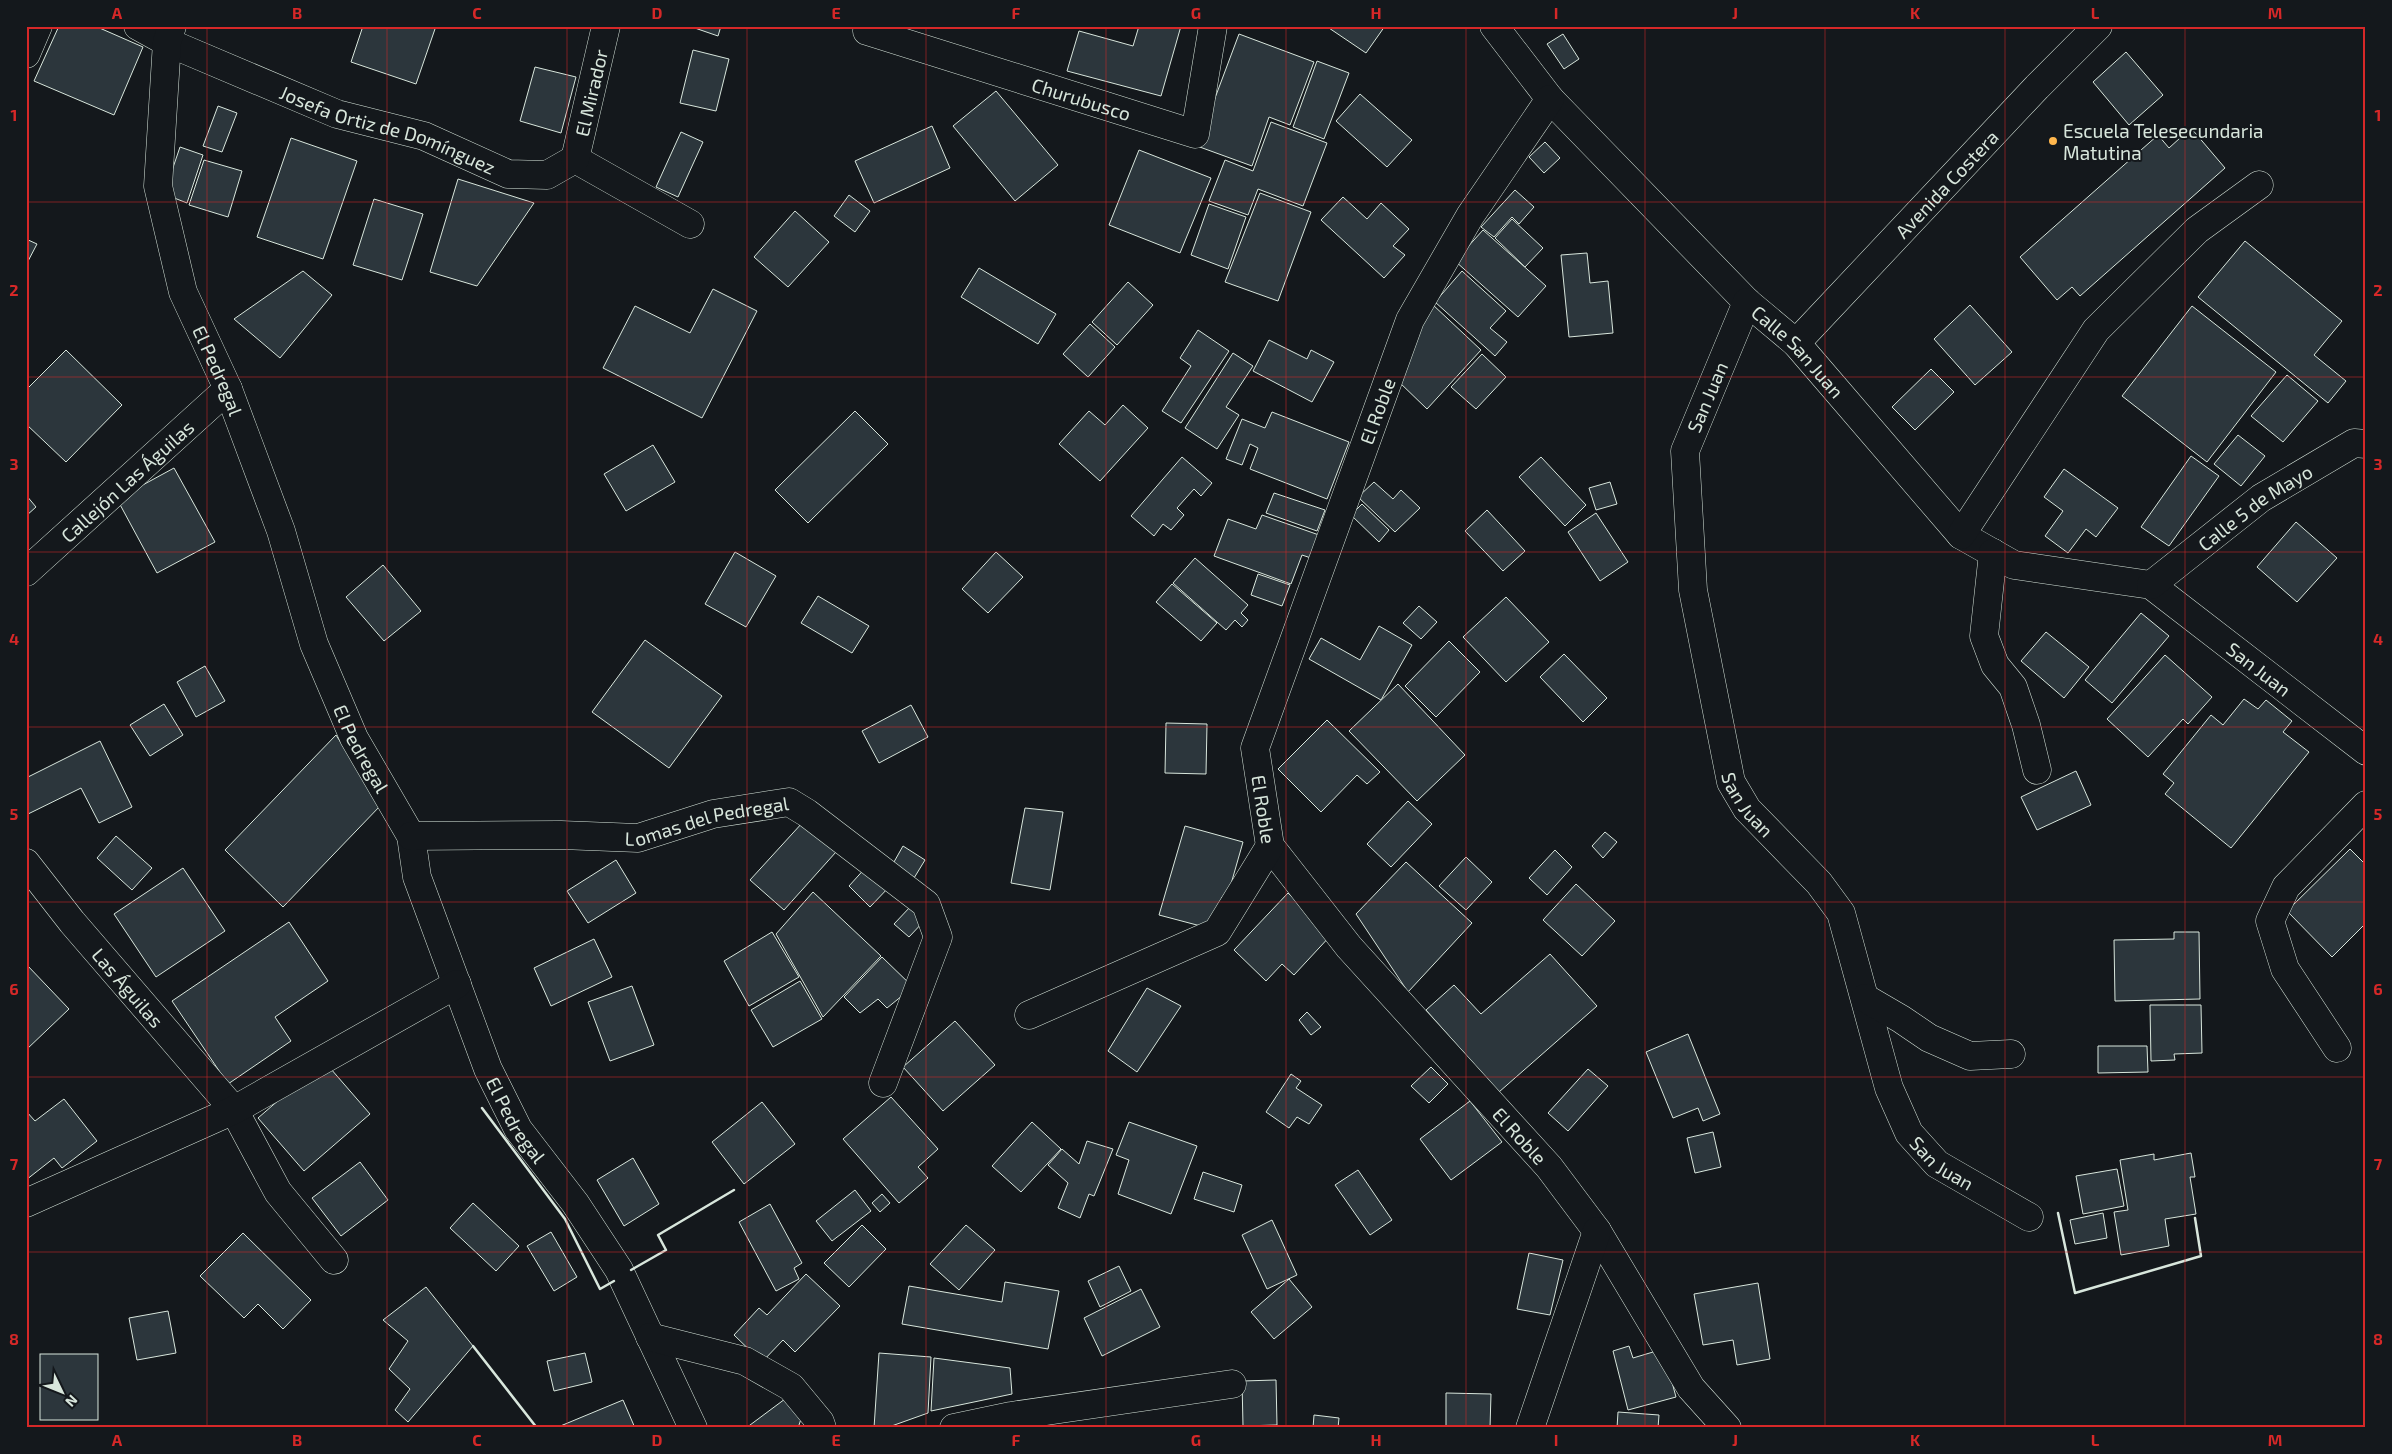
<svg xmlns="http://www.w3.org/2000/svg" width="2392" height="1454" font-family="'Exo 2',sans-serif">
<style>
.building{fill:#2c363c;stroke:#d8e6dc}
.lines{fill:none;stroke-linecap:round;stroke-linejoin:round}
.minor-casing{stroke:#d8e6dc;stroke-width:29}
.minor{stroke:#14181c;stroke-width:28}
.wall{stroke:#d8e6dc;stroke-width:2.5}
.grid{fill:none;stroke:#d62828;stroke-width:1;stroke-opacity:0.55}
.poi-dot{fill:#ffb74d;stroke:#14181c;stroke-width:2}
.labels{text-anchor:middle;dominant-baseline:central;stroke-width:4;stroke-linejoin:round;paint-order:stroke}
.street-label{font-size:19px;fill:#d8e6dc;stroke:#14181c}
.poi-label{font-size:19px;fill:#d8e6dc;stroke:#14181c;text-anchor:start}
.neatline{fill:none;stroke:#d62828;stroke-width:2}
.grid-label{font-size:16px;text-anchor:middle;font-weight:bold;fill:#d62828}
</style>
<rect width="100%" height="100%" fill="#14181c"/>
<g class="building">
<path d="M59,26H95L143,47L114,115L34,81Z"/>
<path d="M363,26H436L416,84L351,62Z"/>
<path d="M689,26H721L718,36Z"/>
<path d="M1139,26H1181L1161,96L1067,71L1079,31L1133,46Z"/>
<path d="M1326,26H1385L1366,53Z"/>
<path d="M1239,34L1314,62L1290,125L1269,117L1252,166L1197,146Z"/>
<path d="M1563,34L1579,59L1564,69L1547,44Z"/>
<path d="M693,50L729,59L716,111L680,103Z"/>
<path d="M2126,52L2163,95L2129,125L2093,82Z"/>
<path d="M1317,61L1349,73L1324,139L1293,127Z"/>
<path d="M535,67L576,77L561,133L520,121Z"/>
<path d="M996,91L1058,165L1015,201L953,126Z"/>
<path d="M1360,94L1412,140L1387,167L1336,121Z"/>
<path d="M218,106L237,113L222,152L203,146Z"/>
<path d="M1271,122L1327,143L1303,206L1258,189L1248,215L1209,201L1225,160L1253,171Z"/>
<path d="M932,126L950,168L874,203L855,161Z"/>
<path d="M2191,128L2225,168L2080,296L2072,287L2057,300L2020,257L2158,135L2169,148Z"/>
<path d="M681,132L703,142L678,197L656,187Z"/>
<path d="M291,138L357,161L323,259L257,237Z"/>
<path d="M1545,142L1560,158L1544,173L1529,157Z"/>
<path d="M180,147L203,155L187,203L164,194Z"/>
<path d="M1139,150L1211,178L1180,253L1109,225Z"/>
<path d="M204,160L242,171L228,217L189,205Z"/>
<path d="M458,179L534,203L477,286L430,272Z"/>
<path d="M1515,190L1534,207L1519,224L1512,217L1494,237L1481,227Z"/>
<path d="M1260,193L1311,212L1278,301L1225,282Z"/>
<path d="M849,195L870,211L855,232L834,216Z"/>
<path d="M1343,197L1367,219L1381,203L1409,229L1393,246L1405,255L1384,278L1321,220Z"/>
<path d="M374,199L423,214L402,280L353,265Z"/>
<path d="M1209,204L1246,217L1228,269L1191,255Z"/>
<path d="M795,211L829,242L788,287L754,257Z"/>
<path d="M1512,219L1543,248L1525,267L1495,238Z"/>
<path d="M1483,230L1546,286L1518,317L1455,261Z"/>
<path d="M26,239L37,244L26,265Z"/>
<path d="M2245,241L2342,321L2314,355L2346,381L2328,403L2198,297Z"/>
<path d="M1587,253L1590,283L1608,281L1613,333L1569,337L1561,255Z"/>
<path d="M979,268L1056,314L1038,344L961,297Z"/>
<path d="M303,271L332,295L280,358L234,319Z"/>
<path d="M1462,271L1506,311L1490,328L1507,342L1495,356L1435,302Z"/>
<path d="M1128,282L1153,305L1117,345L1092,322Z"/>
<path d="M713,289L757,311L702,418L603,368L635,306L690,333Z"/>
<path d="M1432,304L1481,350L1427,409L1398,381Z"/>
<path d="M1970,305L2012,352L1975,385L1934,339Z"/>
<path d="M2192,306L2276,372L2207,462L2122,396Z"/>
<path d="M1090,324L1115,347L1088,377L1063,354Z"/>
<path d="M1198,330L1229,351L1181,423L1162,411L1191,366L1180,358Z"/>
<path d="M1269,340L1307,359L1311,350L1334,362L1312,402L1253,371Z"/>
<path d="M66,350L122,405L66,462L26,424V390Z"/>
<path d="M1233,353L1253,366L1226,407L1239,415L1217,449L1185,428Z"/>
<path d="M1482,354L1506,377L1476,409L1451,387Z"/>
<path d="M1931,369L1954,392L1915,430L1892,407Z"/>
<path d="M2287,375L2318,401L2283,442L2251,416Z"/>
<path d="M1123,405L1148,428L1100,481L1059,444L1089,411L1105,425Z"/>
<path d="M855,411L888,444L808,523L775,490Z"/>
<path d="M1272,412L1349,442L1327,499L1250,469L1258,448L1250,444L1242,465L1226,459L1242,419L1265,428Z"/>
<path d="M2238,435L2265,456L2241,486L2214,464Z"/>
<path d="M653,445L675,482L626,511L604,474Z"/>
<path d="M2191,456L2219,476L2169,546L2141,527Z"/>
<path d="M1182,457L1212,483L1201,496L1194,489L1177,508L1184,515L1171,530L1163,524L1154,536L1131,516Z"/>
<path d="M1541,457L1586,505L1565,526L1519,477Z"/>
<path d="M174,468L215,542L157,573L117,499Z"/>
<path d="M2064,469L2118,508L2096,537L2086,529L2068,553L2045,536L2063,511L2044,497Z"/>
<path d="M1374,482L1393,499L1401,490L1420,508L1395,532L1358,497Z"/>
<path d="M1610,482L1617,504L1596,510L1589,488Z"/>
<path d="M1274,493L1325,510L1317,531L1266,513Z"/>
<path d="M26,495L36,507L26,516Z"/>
<path d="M1362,504L1389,530L1379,542L1351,515Z"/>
<path d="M1487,510L1525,551L1503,571L1465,531Z"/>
<path d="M1596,513L1628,562L1600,581L1568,532Z"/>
<path d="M1262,515L1319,535L1311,558L1302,555L1291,584L1214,556L1228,519L1256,529Z"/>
<path d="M2296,522L2337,558L2297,602L2257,567Z"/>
<path d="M735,552L776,576L746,627L705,604Z"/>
<path d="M996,552L1023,577L988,613L962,589Z"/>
<path d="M1195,558L1248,605L1241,613L1248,620L1242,627L1235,620L1226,630L1173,583Z"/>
<path d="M383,565L421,611L384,641L346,597Z"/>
<path d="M1258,574L1290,585L1282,606L1251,595Z"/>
<path d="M1172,584L1217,623L1201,641L1156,602Z"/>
<path d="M818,596L869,626L852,653L801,623Z"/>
<path d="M1506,597L1549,642L1506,682L1463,637Z"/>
<path d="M1419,606L1437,622L1421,639L1403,623Z"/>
<path d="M2141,613L2169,636L2112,703L2085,680Z"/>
<path d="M1379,626L1412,645L1381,700L1309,659L1321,638L1360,660Z"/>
<path d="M2046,632L2089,667L2064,698L2021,661Z"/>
<path d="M645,640L722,696L669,768L592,712Z"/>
<path d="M1449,641L1480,672L1436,717L1405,686Z"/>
<path d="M1564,654L1607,698L1583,722L1540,677Z"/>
<path d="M2165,655L2212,697L2188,724L2183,719L2148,757L2107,719Z"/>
<path d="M205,666L225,701L196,717L177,682Z"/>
<path d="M1398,684L1465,755L1417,801L1349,731Z"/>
<path d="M2244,699L2258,709L2266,700L2292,721L2283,732L2309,752L2231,848L2165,794L2174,783L2163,774L2211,715L2223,725Z"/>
<path d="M164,704L183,735L150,756L130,725Z"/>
<path d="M911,705L928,737L879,763L862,731Z"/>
<path d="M1327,720L1380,772L1367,784L1357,775L1321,812L1278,769Z"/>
<path d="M1166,723L1207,724L1206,774L1165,773Z"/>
<path d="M336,735L381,805L283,907L225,850Z"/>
<path d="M100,741L132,807L99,823L81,788L26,815V778Z"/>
<path d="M2076,771L2091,805L2037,830L2021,797Z"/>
<path d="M1408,801L1432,824L1391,867L1367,844Z"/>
<path d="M1025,808L1063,812L1050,890L1011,883Z"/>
<path d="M803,822L836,852L784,910L750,880Z"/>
<path d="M1185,826L1243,842L1227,898L1222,897L1212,929L1159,915Z"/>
<path d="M1605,832L1617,842L1603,858L1592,846Z"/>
<path d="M116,836L152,868L132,890L97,858Z"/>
<path d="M903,846L925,860L911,883L890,869Z"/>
<path d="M2350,849L2366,865V923L2332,957L2287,911Z"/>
<path d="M1555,850L1572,867L1547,895L1529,878Z"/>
<path d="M1466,857L1492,882L1466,910L1439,886Z"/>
<path d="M616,860L636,893L588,923L567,891Z"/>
<path d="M1406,862L1472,923L1408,992L1356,914Z"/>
<path d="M868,865L890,886L870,907L849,886Z"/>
<path d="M183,868L225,931L156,977L114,914Z"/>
<path d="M1576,884L1615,921L1582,956L1543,920Z"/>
<path d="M813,892L881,956L823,1017L776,934Z"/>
<path d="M1288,893L1332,934L1294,975L1282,964L1266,981L1234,950Z"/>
<path d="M911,906L925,920L909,937L894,924Z"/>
<path d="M289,922L328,981L275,1017L291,1041L228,1084L172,1001Z"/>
<path d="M772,932L799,977L749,1006L724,961Z"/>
<path d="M2174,932H2199L2200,999L2115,1001L2114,940L2174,939Z"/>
<path d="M594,939L612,977L551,1006L534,968Z"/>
<path d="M1550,954L1597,1006L1499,1092L1426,1010L1454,985L1481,1014Z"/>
<path d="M882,957L913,987L887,1008L878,999L860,1013L844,997Z"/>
<path d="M26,964L69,1009L26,1050Z"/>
<path d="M800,981L822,1019L773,1047L751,1010Z"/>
<path d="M632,986L654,1045L610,1061L588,1002Z"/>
<path d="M1147,988L1181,1006L1137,1072L1108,1051Z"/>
<path d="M2150,1005H2201L2202,1053L2174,1054L2175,1060L2151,1061Z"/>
<path d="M1307,1012L1321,1027L1311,1035L1299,1020Z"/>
<path d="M955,1021L995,1065L943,1111L903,1067Z"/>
<path d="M1688,1034L1720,1114L1703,1121L1698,1108L1673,1118L1646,1052Z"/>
<path d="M2098,1046H2147L2148,1072L2098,1073Z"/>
<path d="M324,1061L370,1114L304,1171L258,1118Z"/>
<path d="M1431,1067L1448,1084L1429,1103L1411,1086Z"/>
<path d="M1588,1069L1608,1086L1568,1131L1548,1113Z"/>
<path d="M1291,1074L1301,1081L1296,1088L1322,1105L1309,1124L1297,1117L1289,1128L1266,1112Z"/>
<path d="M891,1097L938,1149L918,1167L928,1178L899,1203L843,1139Z"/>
<path d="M64,1099L97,1141L62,1168L54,1158L26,1180V1111L35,1121Z"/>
<path d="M1470,1101L1502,1142L1451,1180L1420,1139Z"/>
<path d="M762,1102L795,1144L744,1184L712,1142Z"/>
<path d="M1032,1122L1061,1149L1021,1192L992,1166Z"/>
<path d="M1129,1122L1197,1146L1171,1214L1118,1194L1129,1160L1116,1155Z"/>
<path d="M1713,1132L1721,1167L1695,1173L1687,1138Z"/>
<path d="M1087,1141L1113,1149L1094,1196L1089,1194L1080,1218L1058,1208L1068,1183L1048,1165L1062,1149L1079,1164Z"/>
<path d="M2191,1153L2195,1177H2190L2196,1214L2165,1219L2169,1246L2121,1255L2114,1212L2128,1210L2120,1160L2154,1154V1160Z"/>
<path d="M633,1158L659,1204L624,1226L597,1180Z"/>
<path d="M360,1162L388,1200L341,1236L312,1198Z"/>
<path d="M2117,1169L2124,1206L2083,1214L2076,1176Z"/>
<path d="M1358,1170L1392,1220L1370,1235L1335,1185Z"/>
<path d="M1203,1172L1242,1185L1234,1212L1194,1199Z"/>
<path d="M855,1190L871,1211L832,1241L816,1221Z"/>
<path d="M882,1194L890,1203L880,1212L872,1203Z"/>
<path d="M473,1203L519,1246L496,1271L450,1228Z"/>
<path d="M770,1204L802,1263L794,1268L799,1279L776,1291L739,1222Z"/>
<path d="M2103,1213L2107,1238L2075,1244L2070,1220Z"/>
<path d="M1272,1220L1297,1275L1267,1289L1242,1235Z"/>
<path d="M862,1225L886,1249L849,1287L824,1263Z"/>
<path d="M966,1225L995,1250L959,1290L930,1264Z"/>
<path d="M551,1232L577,1277L554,1291L527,1246Z"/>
<path d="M243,1233L311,1300L283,1329L258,1304L244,1318L200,1276Z"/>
<path d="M1529,1253L1563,1260L1550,1315L1517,1309Z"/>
<path d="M1119,1266L1131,1291L1100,1307L1088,1281Z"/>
<path d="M806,1274L840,1306L795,1352L783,1340L762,1362L734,1335L759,1308L767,1315Z"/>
<path d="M1289,1279L1312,1307L1274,1339L1251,1312Z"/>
<path d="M1005,1282L1059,1291L1048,1349L902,1324L909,1286L1002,1302Z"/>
<path d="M1758,1283L1770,1359L1737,1365L1733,1340L1703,1345L1694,1294Z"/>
<path d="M426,1287L473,1346L408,1422L395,1410L410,1389L389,1369L408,1341L383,1320Z"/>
<path d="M1141,1289L1160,1327L1102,1356L1084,1318Z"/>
<path d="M168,1311L176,1353L137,1360L129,1318Z"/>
<path d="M1629,1346L1633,1358L1663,1349L1676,1397L1628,1410L1613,1351Z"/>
<path d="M585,1353L592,1382L554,1391L547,1361Z"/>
<path d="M879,1353L931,1357L928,1413L886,1428H874Z"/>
<rect x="40" y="1354" width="58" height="66"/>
<path d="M934,1358L1010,1368L1012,1394L931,1411Z"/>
<path d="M1276,1380L1277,1425L1243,1426L1242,1381Z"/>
<path d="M1446,1393L1491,1394L1490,1428H1446Z"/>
<path d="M789,1396L803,1413L798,1428H746Z"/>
<path d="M623,1400L635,1428L558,1427Z"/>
<path d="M1618,1412L1659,1415L1658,1428H1617Z"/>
<path d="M1314,1415L1339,1418L1338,1428H1313Z"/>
</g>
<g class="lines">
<g class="minor-casing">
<g id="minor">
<path id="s1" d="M138,26L167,42L337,114L424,136L508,174L547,175L575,159L690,224"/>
<path id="s2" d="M172,26L167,42L158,186L183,292L228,389L281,531L314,644L354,738L411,836L417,877L488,1069L518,1129L575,1203L619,1270L693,1428"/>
<path id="s3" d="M868,26L867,31L1195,134L1213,26"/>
<path id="s4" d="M1494,26L1550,99L1747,302L1796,343L1961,535L2014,565L2151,585L2366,751"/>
<path d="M26,54L38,26"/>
<path id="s5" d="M1550,99L1470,216L1410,320L1255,748L1270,846L1349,947L1549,1167L1597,1231L1691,1388L1727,1428"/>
<path id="s6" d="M575,159L606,26"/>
<path id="s7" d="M1747,302L1685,451L1693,590L1731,782L1747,809L1819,883L1841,913L1889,1088L1909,1133L1937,1164L2029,1217"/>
<path id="s8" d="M1796,343L2037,87L2098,26"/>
<path d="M1961,535L2096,330L2197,230L2259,185"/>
<path d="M1993,553L1984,636L1995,665L2013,687L2026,725L2037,770"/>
<path id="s9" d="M26,572L228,389"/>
<path id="s10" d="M2151,585L2261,498L2354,443L2366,444"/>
<path id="s11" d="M411,836L561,835L638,838L713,814L789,802L807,813L926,904L938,937L883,1083"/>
<path id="s12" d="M26,863L72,922L234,1110L278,1192L334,1260"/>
<path d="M1865,998L1901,1019L1929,1038L1970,1056L2011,1054"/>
<path d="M1029,1015L1217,932L1270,846"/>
<path d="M2337,1048L2285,969L2270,921L2286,887L2366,805"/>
<path d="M26,1203L234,1110L457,984"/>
<path d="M650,1337L745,1361L791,1387L820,1422L822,1428"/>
<path d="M954,1428L1011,1416L1232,1384"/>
<path d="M1530,1428L1597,1231"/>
</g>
</g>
<use href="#minor" class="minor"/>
<g class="wall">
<path d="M482,1108L565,1219L600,1289L614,1281"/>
<path d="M2058,1213L2075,1293L2201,1256L2195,1218"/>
<path d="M631,1270L666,1250L658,1235L734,1190"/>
<path d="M473,1346L537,1428"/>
</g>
</g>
<path class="grid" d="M207,26V1428M387,26V1428M567,26V1428M747,26V1428M926,26V1428M1106,26V1428M1286,26V1428M1466,26V1428M1645,26V1428M1825,26V1428M2005,26V1428M2185,26V1428M26,202H2366M26,377H2366M26,552H2366M26,727H2366M26,902H2366M26,1077H2366M26,1252H2366"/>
<circle class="poi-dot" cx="2053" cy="141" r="5"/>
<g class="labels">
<g class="street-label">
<text stroke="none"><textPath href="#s6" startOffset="68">El Mirador</textPath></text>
<text stroke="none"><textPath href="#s3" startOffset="230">Churubusco</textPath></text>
<text stroke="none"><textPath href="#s1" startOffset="271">Josefa Ortiz de Domínguez</textPath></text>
<text stroke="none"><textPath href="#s8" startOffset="219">Avenida Costera</textPath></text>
<text stroke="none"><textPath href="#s4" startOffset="446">Calle San Juan</textPath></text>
<text stroke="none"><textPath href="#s2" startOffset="356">El Pedregal</textPath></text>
<text transform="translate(1707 397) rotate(-67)">San Juan</text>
<text transform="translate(1377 411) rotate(-70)">El Roble</text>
<text stroke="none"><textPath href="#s9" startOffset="136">Callejón Las Águilas</textPath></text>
<text stroke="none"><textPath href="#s10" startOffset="130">Calle 5 de Mayo</textPath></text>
<text stroke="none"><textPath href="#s4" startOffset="1028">San Juan</textPath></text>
<text stroke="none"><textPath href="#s2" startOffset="761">El Pedregal</textPath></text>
<text stroke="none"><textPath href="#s7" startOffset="524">San Juan</textPath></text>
<text stroke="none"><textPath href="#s5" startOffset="779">El Roble</textPath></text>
<text stroke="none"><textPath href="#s11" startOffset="298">Lomas del Pedregal</textPath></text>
<text stroke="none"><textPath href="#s12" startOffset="161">Las Águilas</textPath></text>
<text stroke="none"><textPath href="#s2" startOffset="1166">El Pedregal</textPath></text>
<text stroke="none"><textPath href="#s5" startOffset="1199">El Roble</textPath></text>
<text stroke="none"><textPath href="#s7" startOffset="944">San Juan</textPath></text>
</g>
<g class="poi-label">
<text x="2063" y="130">Escuela Telesecundaria<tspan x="2063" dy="22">Matutina</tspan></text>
</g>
</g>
<rect width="2392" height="1454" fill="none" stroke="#14181c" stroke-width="55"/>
<g transform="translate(62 1392) rotate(133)" stroke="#14181c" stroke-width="4" paint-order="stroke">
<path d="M0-4L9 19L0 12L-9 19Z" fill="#d8e6dc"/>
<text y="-8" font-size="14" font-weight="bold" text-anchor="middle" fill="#d8e6dc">N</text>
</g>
<rect x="28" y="28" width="2336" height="1398" class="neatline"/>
<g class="grid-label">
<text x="117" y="19">A</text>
<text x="297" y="19">B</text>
<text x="477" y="19">C</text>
<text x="657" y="19">D</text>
<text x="836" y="19">E</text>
<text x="1016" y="19">F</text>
<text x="1196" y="19">G</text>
<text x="1376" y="19">H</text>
<text x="1556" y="19">I</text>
<text x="1735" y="19">J</text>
<text x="1915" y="19">K</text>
<text x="2095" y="19">L</text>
<text x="2275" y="19">M</text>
<text x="14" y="121">1</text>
<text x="2378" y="121">1</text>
<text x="14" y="296">2</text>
<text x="2378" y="296">2</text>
<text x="14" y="470">3</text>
<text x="2378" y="470">3</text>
<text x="14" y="645">4</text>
<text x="2378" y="645">4</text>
<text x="14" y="820">5</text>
<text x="2378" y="820">5</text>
<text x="14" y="995">6</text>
<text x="2378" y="995">6</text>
<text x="14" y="1170">7</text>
<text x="2378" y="1170">7</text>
<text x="14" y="1345">8</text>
<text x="2378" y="1345">8</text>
<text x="117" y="1446">A</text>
<text x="297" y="1446">B</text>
<text x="477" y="1446">C</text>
<text x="657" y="1446">D</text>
<text x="836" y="1446">E</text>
<text x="1016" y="1446">F</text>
<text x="1196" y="1446">G</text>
<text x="1376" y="1446">H</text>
<text x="1556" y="1446">I</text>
<text x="1735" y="1446">J</text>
<text x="1915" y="1446">K</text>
<text x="2095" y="1446">L</text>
<text x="2275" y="1446">M</text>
</g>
</svg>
